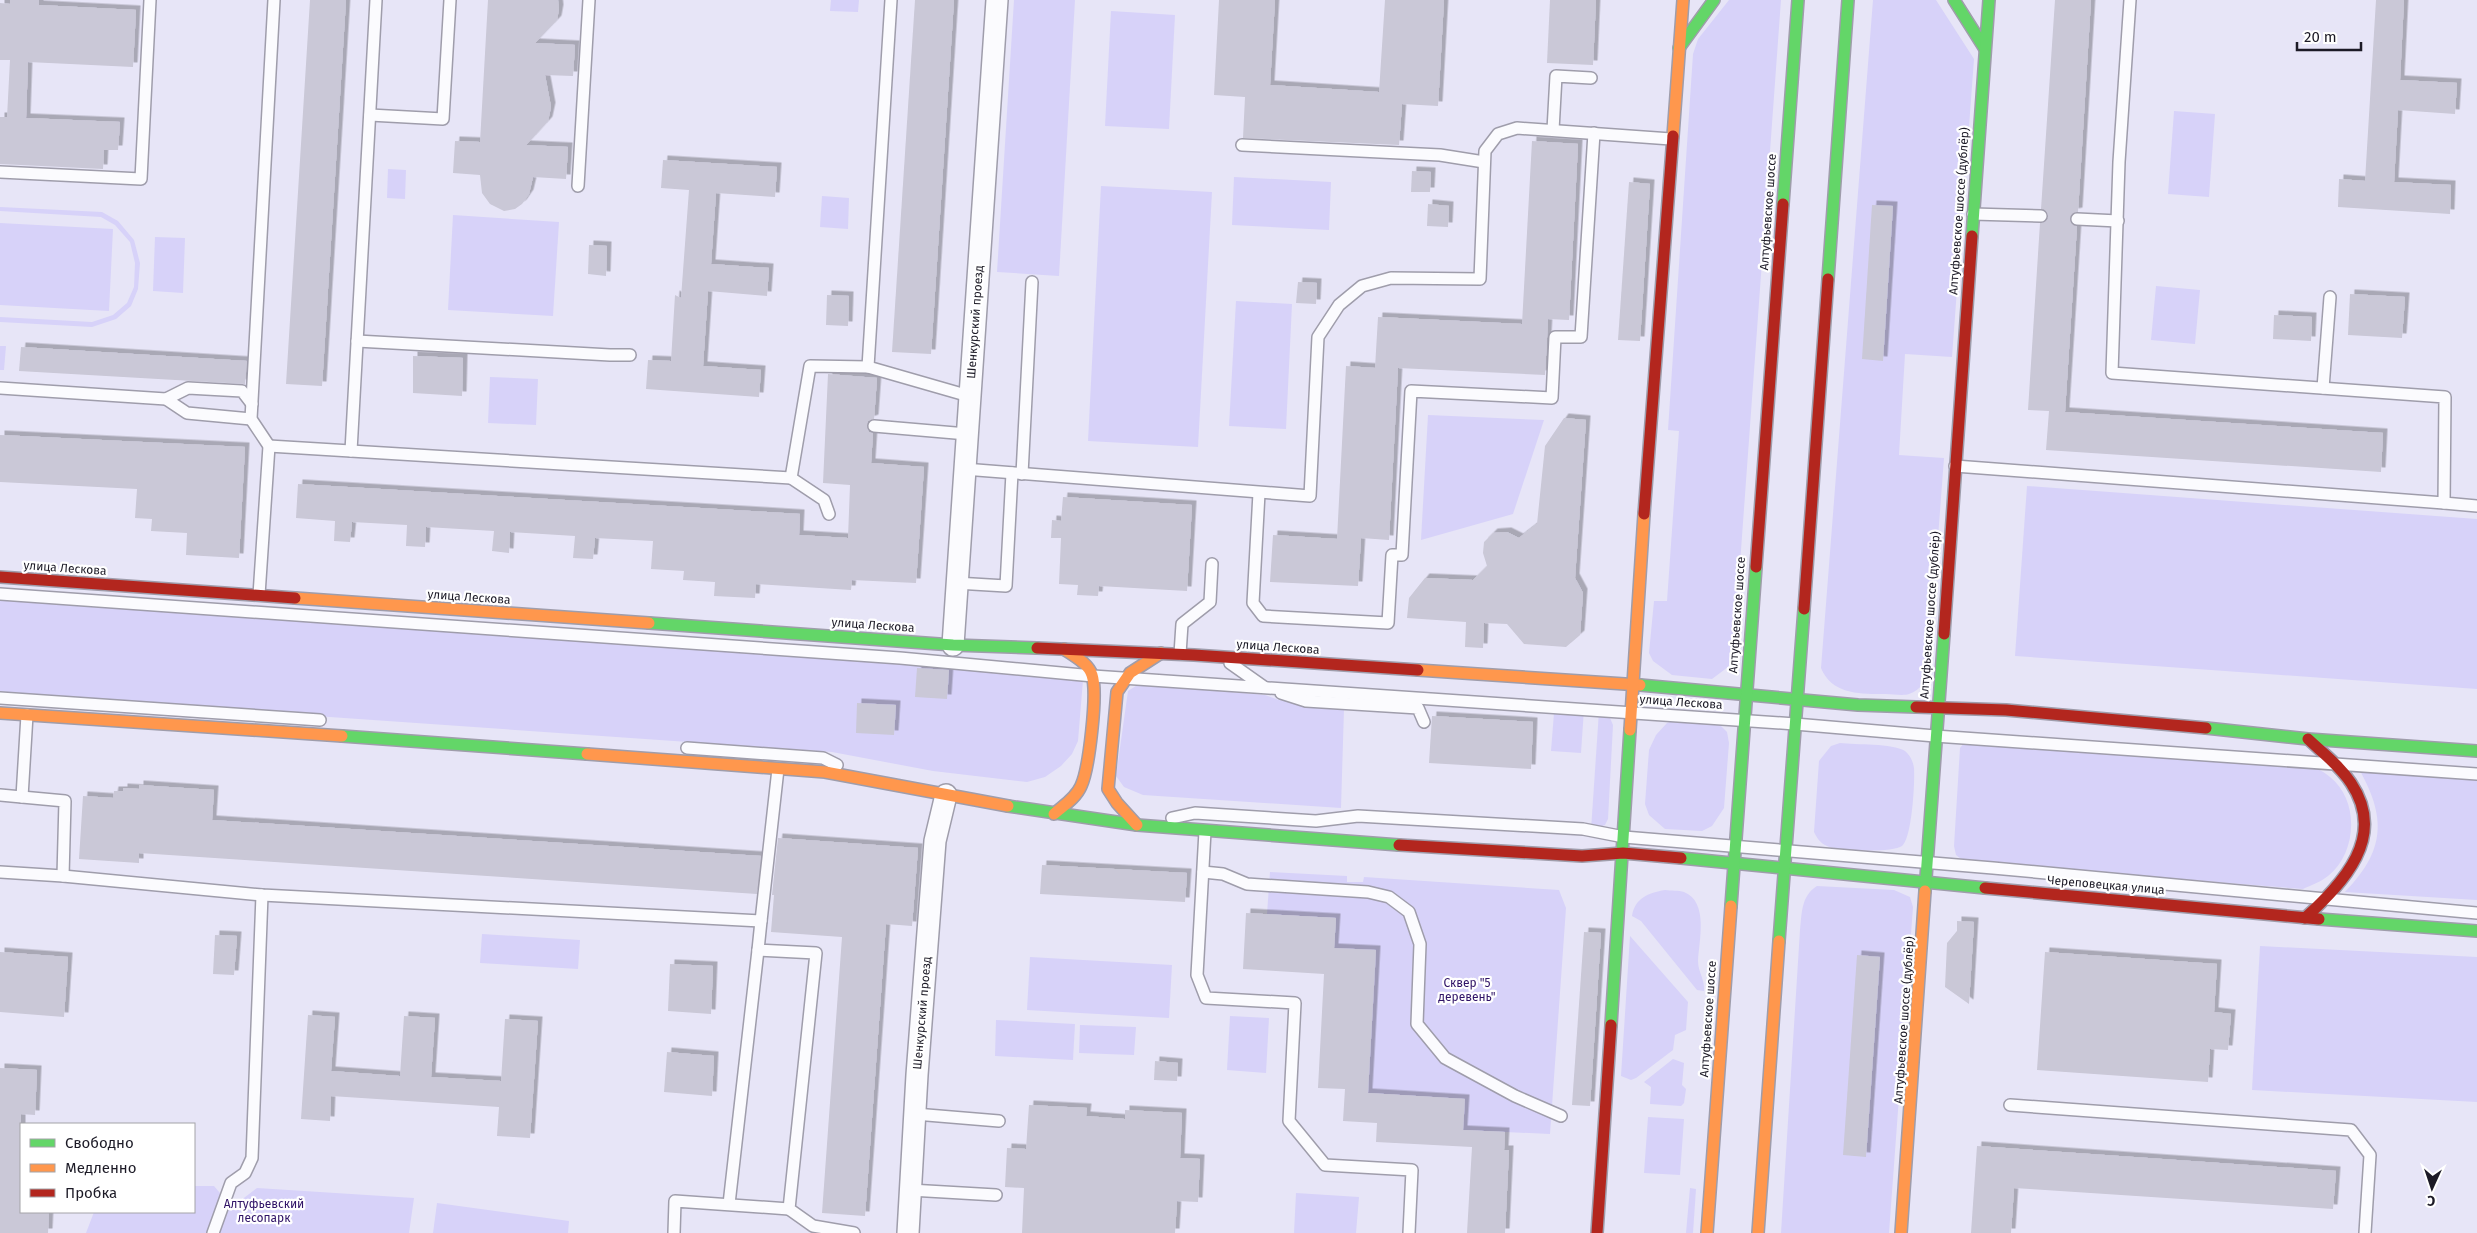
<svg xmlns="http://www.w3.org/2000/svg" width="2477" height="1233" font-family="'Fira Sans',sans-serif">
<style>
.green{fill:#d7d2f9}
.building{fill:#cac8d7;filter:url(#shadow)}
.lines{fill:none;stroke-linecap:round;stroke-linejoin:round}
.lane-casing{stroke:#9f9dab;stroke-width:14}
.street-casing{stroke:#9f9dab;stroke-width:24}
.fast-casing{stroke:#9f9dab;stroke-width:14}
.slow-casing{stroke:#9f9dab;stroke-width:14}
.jam-casing{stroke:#9f9dab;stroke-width:14}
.lane{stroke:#fbfbfe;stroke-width:11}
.street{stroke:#fbfbfe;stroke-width:21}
.fast{stroke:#63d668;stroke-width:11}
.slow{stroke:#ff974d;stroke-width:11}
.jam{stroke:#b3261e;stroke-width:11}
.labels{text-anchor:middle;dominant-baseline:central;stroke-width:4.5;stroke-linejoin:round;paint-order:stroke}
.street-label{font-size:12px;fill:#1c1a26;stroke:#fff}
.park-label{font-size:12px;fill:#2f1266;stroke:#fff}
</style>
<defs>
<filter id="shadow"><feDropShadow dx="4.5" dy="-4.5" stdDeviation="0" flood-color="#0004"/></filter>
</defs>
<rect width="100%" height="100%" fill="#e7e5f7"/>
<g class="green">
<path d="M831,0H859L858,12L830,11Z"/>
<path d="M1014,0H1075L1059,276L997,272Z"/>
<path d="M1729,0H1781L1733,660L1728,667L1712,679L1672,675L1653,661L1649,653L1654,601H1667L1679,431L1668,430L1693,54L1698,39Z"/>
<path d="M1873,0H1936L1974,59L1952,357L1905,354L1899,455L1944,458L1928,670C1926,681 1921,690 1909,694C1903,696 1893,694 1886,694C1861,694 1832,695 1821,668Z"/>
<path d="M1111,11L1175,15L1169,129L1105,126Z"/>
<path d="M2174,111L2215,114L2209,197L2168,194Z"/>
<path d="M388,169L406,170L405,199L387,198Z"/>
<path d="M1234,177L1331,182L1329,230L1232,225Z"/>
<path d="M1101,186L1212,192L1198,447L1088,441Z"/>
<path d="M822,196L849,198L848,229L820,227Z"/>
<path d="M0,207L102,212L118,221L134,240L140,263L138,289L131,306L116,319L92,327L0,322V317L92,322L113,315L127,303L134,287L135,263L130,242L115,225L101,217L0,211Z"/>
<path d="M453,215L559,222L553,316L448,310Z"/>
<path d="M0,223L113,229L109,311L0,305Z"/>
<path d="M155,237L185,238L183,293L153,291Z"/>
<path d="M2156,286L2200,290L2195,344L2151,340Z"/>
<path d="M1236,301L1292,304L1286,429L1229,426Z"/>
<path d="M0,346H6L4,370H0Z"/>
<path d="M490,377L538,379L536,425L488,423Z"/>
<path d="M1428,415L1544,420L1513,514L1421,540Z"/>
<path d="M2027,486L2477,519V689L2015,656Z"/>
<path d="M0,597L1069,670L1083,680L1078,741L1072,754L1061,766L1045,777L1027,782L933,771L832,752L0,694Z"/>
<path d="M1139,684L1265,695L1279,700L1344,709L1341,808L1143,795L1124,787L1116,776L1128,691Z"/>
<path d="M1584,709L1581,753L1551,751L1554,713Z"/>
<path d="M1599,711L1610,718L1613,725L1608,819L1605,825L1591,830Z"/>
<path d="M1680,718L1718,723L1727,732L1729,743L1724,808L1712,826L1702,831L1665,829L1649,815L1645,804L1649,750L1656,735L1667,723Z"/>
<path d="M1972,733L2288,757C2302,762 2318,767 2330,777C2360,801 2357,853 2328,876C2321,882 2311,885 2303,889L1965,862L1956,855L1954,846L1960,748Z"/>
<path d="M1840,743C1856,745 1892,743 1905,751C1910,755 1913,761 1914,768C1915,782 1912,838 1902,846C1893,853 1837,851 1827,846C1820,843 1817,838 1814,832L1819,761L1831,746Z"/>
<path d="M2355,762L2477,771V900L2345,892C2389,847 2385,813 2355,762Z"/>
<path d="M1270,872L1347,876V882H1363L1364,877L1559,890L1566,908L1550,1134L1463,1130L1464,1099L1368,1093L1334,954L1336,918L1267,914Z"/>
<path d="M1817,886L1894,890L1910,897L1913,907L1889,1233H1781L1800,930C1802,913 1801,896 1817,886Z"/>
<path d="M1665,890C1671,891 1679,890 1684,892C1709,902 1699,941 1698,961C1698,972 1705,979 1704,991L1697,990L1641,921L1632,916C1635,898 1648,893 1665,890Z"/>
<path d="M482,934L580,940L578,969L480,963Z"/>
<path d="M1630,936L1688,1002L1686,1030L1675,1035L1673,1050L1636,1078L1631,1080L1621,1076Z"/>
<path d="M2260,946L2477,957V1102L2252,1090Z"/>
<path d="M1030,957L1172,965L1169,1018L1027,1010Z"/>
<path d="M1230,1016L1269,1018L1266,1073L1227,1070Z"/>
<path d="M996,1020L1075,1024L1073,1060L995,1056Z"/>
<path d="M1080,1025L1136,1027L1134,1055L1079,1053Z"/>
<path d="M1673,1059L1684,1063L1682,1085L1686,1089L1684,1103L1681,1106L1650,1104L1651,1087L1644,1082Z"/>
<path d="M1648,1117L1684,1119L1680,1175L1644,1173Z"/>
<path d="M194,1186H214L232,1207L257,1188L414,1198L409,1233H86L94,1212H194Z"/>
<path d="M1690,1188L1696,1189L1693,1233H1686Z"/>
<path d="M1296,1193L1359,1197L1356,1233H1294Z"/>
<path d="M437,1203L569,1221L568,1233H433Z"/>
</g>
<g class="building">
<path d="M10,0H39V5L136,10L133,67L28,62L26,118L120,122L118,150H104L103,169L0,164V117H7L10,60H0V3L10,4Z"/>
<path d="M310,0H346L322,386L286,384Z"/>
<path d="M488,0H558L559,9L557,20L535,43L575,45L573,76L545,75L551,107L548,121L526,145L568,147L566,179L533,177L529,194L522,204L515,209L504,211L490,204L482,193L480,175L453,173L455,141L480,142Z"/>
<path d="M915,0H954L931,354L892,352Z"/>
<path d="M1219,0H1275L1270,85L1379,92L1385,0H1444L1438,106L1402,104L1399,145L1243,138L1245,97L1214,95Z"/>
<path d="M1550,0H1596L1593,65L1547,63Z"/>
<path d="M2055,0H2091L2078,212L2073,213L2070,218L2071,223L2077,226L2065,412L2383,433L2381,472L2046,450L2049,411L2028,410L2040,223L2045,222L2048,217L2047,212L2041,209Z"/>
<path d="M2376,0H2404L2400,80L2457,83L2455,114L2398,110L2394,182L2451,185L2450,214L2338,207L2339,179L2365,181Z"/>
<path d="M1532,141L1578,144L1569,320L1548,319L1545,375L1398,368L1389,540L1361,538L1358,586L1270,582L1273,535L1337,539L1346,366L1375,368L1378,317L1522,324Z"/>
<path d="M663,160L777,167L775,197L716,193L711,264L769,268L767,296L708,291L703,366L761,370L759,397L646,389L648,360L671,361L675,295L681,298L689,190L661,188Z"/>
<path d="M1412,171L1431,172L1430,192H1411Z"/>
<path d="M1629,182L1650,184L1640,341L1618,340Z"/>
<path d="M1428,204L1449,206L1448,227L1427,226Z"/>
<path d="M1872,205L1893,206L1883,361L1862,359Z"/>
<path d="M589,245L607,246L606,276L588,274Z"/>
<path d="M1298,282L1317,283L1316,304L1296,303Z"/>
<path d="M2350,294L2405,297L2402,338L2348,335Z"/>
<path d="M827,295L849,296L848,326L826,325Z"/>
<path d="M2274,315L2312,317L2311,341L2273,339Z"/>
<path d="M21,347L247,361L245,384L19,371Z"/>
<path d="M413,356L463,358L462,396L413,393Z"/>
<path d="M828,374L877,378L874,419L868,421L867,426L869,432L873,433L871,463L924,467L916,583L852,580L851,590L756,584L755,598L714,596L715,582L683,580L684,571L651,569L653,541L595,538L593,559L573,558L575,536L510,532L509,553L492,551L494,531L426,527L425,547L406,546L407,525L352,522L350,542L334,541L335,521L296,518L298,484L800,514L799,535L848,538L850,485L823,483Z"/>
<path d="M1564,418L1586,420L1575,578L1583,593L1580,635L1566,647L1524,644L1507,624L1484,623L1483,648L1465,647L1466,622L1407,618L1409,598L1425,578L1473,580L1487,566L1483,553L1484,542L1493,533L1507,532L1519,538L1537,524L1545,446Z"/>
<path d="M0,435L245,447L239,558L186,555L187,533L151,531L152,519L135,518L137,489L0,482Z"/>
<path d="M1063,497L1192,505L1187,591L1099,586L1098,596L1077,595L1078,585L1059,584L1061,538H1051L1052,520L1061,521Z"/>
<path d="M917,668L949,670L947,699L915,697Z"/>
<path d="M857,703L896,705L894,735L856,733Z"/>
<path d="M1432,716L1533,722L1531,769L1429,763Z"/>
<path d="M139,785L214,790L212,820L761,856L757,894L139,853V863L79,859L83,796L113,798L114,791H123V788L139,789Z"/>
<path d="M778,838L918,848L912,926L886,924L865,1216L822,1213L842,937L771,932L774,895H772Z"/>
<path d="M1042,865L1187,873L1185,902L1040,894Z"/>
<path d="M1246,913L1336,918L1334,948L1376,950L1368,1093L1465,1099L1463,1130L1505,1132L1504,1150H1509L1505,1233H1467L1472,1147L1376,1142L1377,1123L1343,1121L1345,1089L1318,1088L1324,974L1243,969Z"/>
<path d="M1957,921L1974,922L1969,1004L1945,987L1947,943L1957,931Z"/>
<path d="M1584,932L1601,933L1590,1106L1572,1105Z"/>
<path d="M215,935L237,936L234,975L213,974Z"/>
<path d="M0,952L68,957L64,1017L0,1012Z"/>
<path d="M2045,952L2217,964L2214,1012L2231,1014L2228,1050L2210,1049L2208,1082L2037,1070Z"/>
<path d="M1857,955L1880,957L1866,1157L1843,1155Z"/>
<path d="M670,964L713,966L711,1014L668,1011Z"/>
<path d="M308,1015L335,1017L331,1071L400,1076L404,1016L435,1018L431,1077L501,1081L505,1019L538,1021L530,1138L497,1136L499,1107L331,1096L330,1121L301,1119Z"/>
<path d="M667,1052L714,1056L712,1096L664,1092Z"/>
<path d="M1155,1061L1178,1063L1177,1081L1154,1080Z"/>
<path d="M0,1068L37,1070L35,1115L21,1114V1212H49L48,1233H0Z"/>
<path d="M1029,1105L1087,1108L1086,1116L1125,1119V1110L1182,1113L1180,1158L1200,1159L1198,1202L1177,1201L1175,1233H1022L1024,1188L1005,1187L1007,1148L1026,1149Z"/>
<path d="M1977,1146L2336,1171L2333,1209L2014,1188L2011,1233H1971Z"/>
</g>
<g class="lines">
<g class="lane-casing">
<g id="lane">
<path d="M891,0L868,367L969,396"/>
<path d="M2130,0L2119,162L2112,373L2445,397L2444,503L2477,506"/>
<path d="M370,115L443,119L450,0"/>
<path d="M1553,130L1556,76L1591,78"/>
<path d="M1242,145L1440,155L1484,162"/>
<path d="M0,172L141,179L150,0"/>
<path d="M578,186L589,0"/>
<path d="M1973,214L2041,216"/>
<path d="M2077,219L2118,221"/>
<path d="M357,341L610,355H630"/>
<path d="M0,388L166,399L187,413L251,419"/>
<path d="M2323,388L2330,297"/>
<path d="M166,399L188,388L242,391L252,404"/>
<path d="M874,426L967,434"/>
<path d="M269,446L791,478L810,366L868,367"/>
<path d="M351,451L376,0"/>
<path d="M1955,466L2444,503"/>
<path d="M964,469L1310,496L1318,337L1339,305L1362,286L1391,278L1480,279L1485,151L1498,134L1517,128L1671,139"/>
<path d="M1022,474L1032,282"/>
<path d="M791,478L824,500L829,514"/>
<path d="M1259,493L1253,603L1263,616L1388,623L1392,555H1402L1411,391L1552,398L1555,337H1581L1594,133"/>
<path d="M956,583L1006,586L1012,473"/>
<path d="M0,594L900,658L1093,676L1795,724L1935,736L2477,774"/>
<path d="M259,595L269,446L251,419L274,0"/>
<path d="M1180,654L1182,624L1210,602L1212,564"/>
<path d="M1230,663L1264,687"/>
<path d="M1281,693L1306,701L1418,708L1424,722"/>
<path d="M0,698L320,720"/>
<path d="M687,748L823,758L837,765"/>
<path d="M0,795L65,801L63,876"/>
<path d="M22,797L27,715"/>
<path d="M1172,818L1195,813L1316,821L1358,816L1583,829L1624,837L1993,868L2477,913"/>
<path d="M1205,831L1197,975L1206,998L1295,1003L1289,1121L1325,1165L1412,1170L1409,1233"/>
<path d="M0,872L63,876L262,895L761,921L778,769"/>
<path d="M1203,872L1223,874L1247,884L1368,892L1389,897L1409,912L1420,944L1417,1024L1445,1058L1515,1096L1561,1116"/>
<path d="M761,921L758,950L816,953L789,1209L813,1226L854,1233"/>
<path d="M2010,1105L2351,1130L2370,1155L2365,1233"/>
<path d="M915,1114L999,1121"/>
<path d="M910,1190L996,1195"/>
<path d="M729,1204L758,950"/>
<path d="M213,1233L231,1183L245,1173L252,1158L262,895"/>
<path d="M674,1233L675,1201L789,1209"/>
</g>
</g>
<g class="street-casing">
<g id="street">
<path d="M953,645L997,0"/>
<path d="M908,1233L917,1075L935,841L946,795"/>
</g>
</g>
<g class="fast-casing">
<g id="fast">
<path d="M1954,0L1985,49"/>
<path d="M1679,48L1714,0"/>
<path d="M1783,204L1798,0"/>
<path d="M1972,236L1989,0"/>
<path d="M1828,279L1848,0"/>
<path d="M649,623L953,645L1037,648"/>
<path d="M1640,685L1858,705L1916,707"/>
<path d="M2206,728L2308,739L2477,751"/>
<path d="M342,736L587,754"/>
<path d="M1008,806L1137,825L1399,845"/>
<path d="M1681,858L1985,888"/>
<path d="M1925,891L1944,634"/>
<path d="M1731,906L1756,567"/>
<path d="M2319,919L2477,931"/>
<path d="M1779,941L1804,609"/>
<path d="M1611,1025L1630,730"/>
</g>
</g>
<g class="slow-casing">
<g id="slow">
<path d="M1673,136L1683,0"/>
<path d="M295,598L649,623"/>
<path d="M1418,670L1640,685"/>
<path d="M0,713L342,736"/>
<path d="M1630,730L1644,514"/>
<path d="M587,754L825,772L1008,806"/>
<path d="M1054,814C1063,806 1076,798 1081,786C1089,769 1098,693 1092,675C1088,663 1074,656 1064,649"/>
<path d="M1137,825L1117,803L1108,789L1117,692L1130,673L1161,653"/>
<path d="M1707,1233L1731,906"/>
<path d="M1758,1233L1779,941"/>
<path d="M1901,1233L1925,891"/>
</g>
</g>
<g class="jam-casing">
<g id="jam">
<path d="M1644,514L1673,136"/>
<path d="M1756,567L1783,204"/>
<path d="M0,577L295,598"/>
<path d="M1804,609L1828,279"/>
<path d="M1944,634L1972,236"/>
<path d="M1037,648L1194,655L1418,670"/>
<path d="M1916,707L2006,710L2206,728"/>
<path d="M1399,845L1582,856L1623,853L1681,858"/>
<path d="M1985,888L2319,919"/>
<path d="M2305,918C2344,882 2387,837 2351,783C2340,766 2323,753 2308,739"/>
<path d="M1597,1233L1611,1025"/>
</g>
</g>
<use href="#lane" class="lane"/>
<use href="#street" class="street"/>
<use href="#fast" class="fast"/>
<use href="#slow" class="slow"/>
<use href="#jam" class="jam"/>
</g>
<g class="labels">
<g class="street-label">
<text transform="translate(1959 211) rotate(-86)">Алтуфьевское шоссе (дублёр)</text>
<text transform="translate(1768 212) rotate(-86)">Алтуфьевское шоссе</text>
<text transform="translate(975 322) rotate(-86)">Шенкурский проезд</text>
<text transform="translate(65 568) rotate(4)">улица Лескова</text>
<text transform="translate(469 597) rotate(4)">улица Лескова</text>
<text transform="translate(1737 615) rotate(-86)">Алтуфьевское шоссе</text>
<text transform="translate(1930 615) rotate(-86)">Алтуфьевское шоссе (дублёр)</text>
<text transform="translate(873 625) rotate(4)">улица Лескова</text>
<text transform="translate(1278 647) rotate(4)">улица Лескова</text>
<text transform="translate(1681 702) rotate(4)">улица Лескова</text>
<text transform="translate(2106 885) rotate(5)">Череповецкая улица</text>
<text transform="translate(922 1013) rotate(-85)">Шенкурский проезд</text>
<text transform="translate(1708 1019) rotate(-86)">Алтуфьевское шоссе</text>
<text transform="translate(1904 1020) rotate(-86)">Алтуфьевское шоссе (дублёр)</text>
</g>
<g class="park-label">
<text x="1467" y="983">Сквер "5<tspan x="1467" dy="14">деревень"</tspan></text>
<text x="264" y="1204">Алтуфьевский<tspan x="264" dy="14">лесопарк</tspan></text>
</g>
</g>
<rect x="20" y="1123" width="175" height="90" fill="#ffffff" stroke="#a4a3a8"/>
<rect x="30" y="1139" width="25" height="8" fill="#63d668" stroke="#a4a3a8"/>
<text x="65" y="1148" font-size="15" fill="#1c1a26">Свободно</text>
<rect x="30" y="1164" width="25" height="8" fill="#ff974d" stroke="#a4a3a8"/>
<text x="65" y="1173" font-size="15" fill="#1c1a26">Медленно</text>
<rect x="30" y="1189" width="25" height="8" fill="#b3261e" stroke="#a4a3a8"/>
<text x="65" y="1198" font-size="15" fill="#1c1a26">Пробка</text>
<g transform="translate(2432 1188) rotate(183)" stroke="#ffffff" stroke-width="4" paint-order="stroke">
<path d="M0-4L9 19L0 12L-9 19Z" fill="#1c1a26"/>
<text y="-8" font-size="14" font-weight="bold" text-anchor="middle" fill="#1c1a26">С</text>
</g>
<path d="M2297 42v8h64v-8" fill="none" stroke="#1c1a26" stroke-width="2.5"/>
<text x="2304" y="42" font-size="15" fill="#1c1a26" stroke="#ffffff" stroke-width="4" paint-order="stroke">20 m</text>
</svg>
